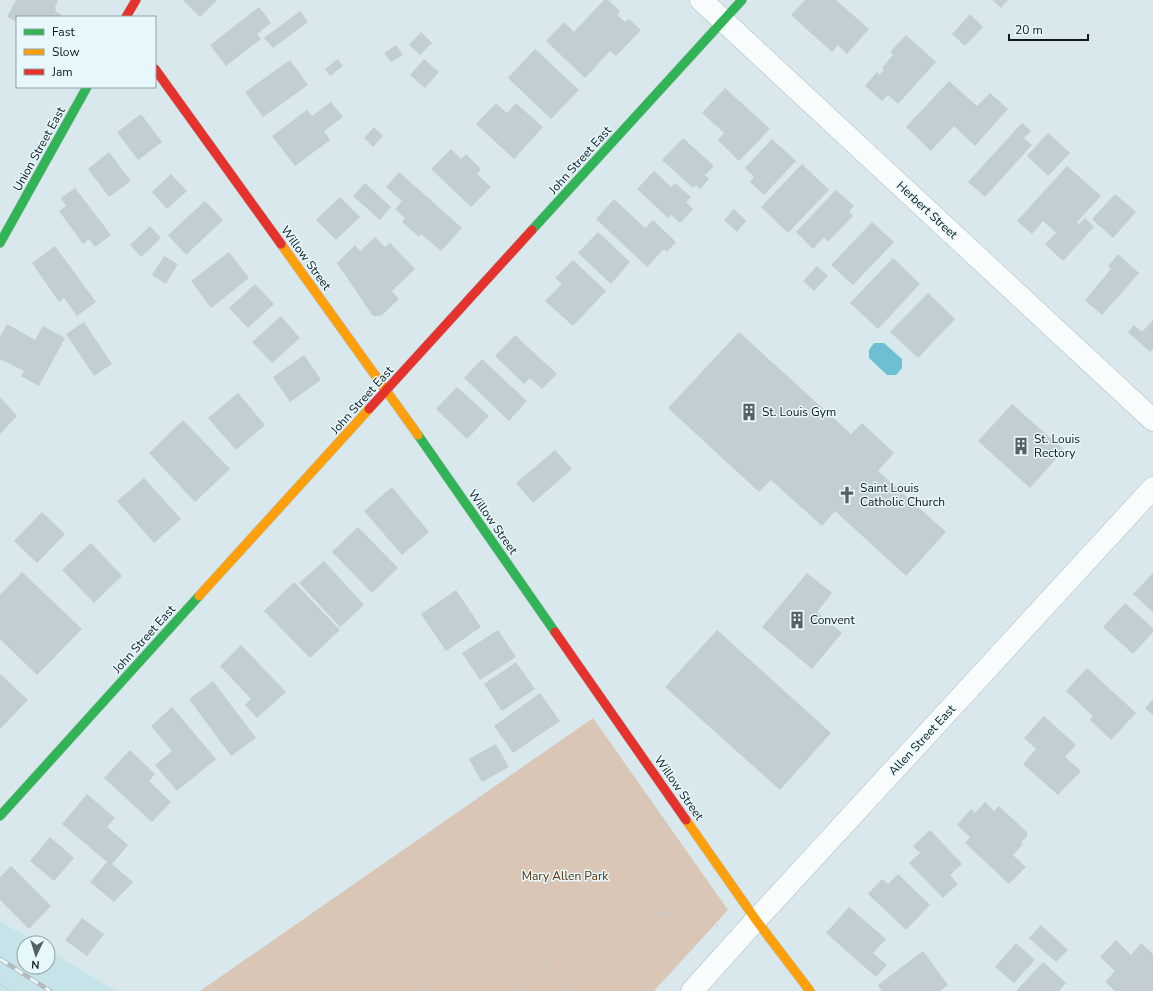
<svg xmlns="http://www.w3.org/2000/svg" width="1153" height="991" font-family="'Nunito Sans',sans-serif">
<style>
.built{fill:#c7e3ea}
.green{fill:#d9c6b6}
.water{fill:#6cc0d2}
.building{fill:#c2ced2}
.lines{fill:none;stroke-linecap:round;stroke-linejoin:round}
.street-casing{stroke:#b1bdc1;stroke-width:23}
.fast-casing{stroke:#b1bdc1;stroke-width:10}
.slow-casing{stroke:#b1bdc1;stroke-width:10}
.jam-casing{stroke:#b1bdc1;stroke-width:10}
.path{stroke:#c2c7c9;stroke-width:2.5;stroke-dasharray:1 3;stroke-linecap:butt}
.street{stroke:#f9fcfc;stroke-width:22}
.fast{stroke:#30b455;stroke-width:9}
.slow{stroke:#ff9f0a;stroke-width:9}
.jam{stroke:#e5322d;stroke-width:9}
.rail-casing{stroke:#b6babc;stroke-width:4.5}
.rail{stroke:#e7f8fd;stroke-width:3;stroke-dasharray:9;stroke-linecap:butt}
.labels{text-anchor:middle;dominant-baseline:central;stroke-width:3;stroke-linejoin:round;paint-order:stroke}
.street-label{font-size:12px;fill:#0e191b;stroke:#e7f8fd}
.poi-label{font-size:12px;fill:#0e191b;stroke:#e7f8fd;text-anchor:start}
.park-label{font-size:12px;fill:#5e3109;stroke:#e7f8fd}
</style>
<rect width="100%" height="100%" fill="#d9e8ed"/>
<path class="built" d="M0,921L37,943H24V967H48V950L116,991H0Z"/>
<path class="green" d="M593,718L728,910L654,991H200Z"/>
<path class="water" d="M874,343H884L902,359V368L896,375H887L869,358V350Z"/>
<g class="building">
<path d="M16,0H58L55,7L56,8L55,11L61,14L59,17H17V22L7,17Z"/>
<path d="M183,0H217L200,17Z"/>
<path d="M604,0H608L620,11L617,15L625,22L629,19L641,30L616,56L610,51L585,78L546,41L564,22L574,32Z"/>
<path d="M805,0H836L869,29L847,54L838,45L832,52L791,15Z"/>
<path d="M992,0H1008L1001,8Z"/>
<path d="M259,7L271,23L257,34L261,39L226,66L210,45Z"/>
<path d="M300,11L308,22L273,48L264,38Z"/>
<path d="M970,14L983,27L965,46L952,34Z"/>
<path d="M421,32L432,43L420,55L409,45Z"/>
<path d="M906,35L936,62L898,104L888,95L882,101L865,86L877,72L879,75L884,70L882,68L893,55L890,52Z"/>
<path d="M396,45L403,55L391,62L384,53Z"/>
<path d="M535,49L579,90L551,119L508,78Z"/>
<path d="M338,59L343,66L330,76L325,69Z"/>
<path d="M424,59L439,72L425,88L410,75Z"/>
<path d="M290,60L308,85L263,117L245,92Z"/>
<path d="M949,81L977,106L990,93L1008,109L975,146L954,126L931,151L906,127Z"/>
<path d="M725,88L770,129L739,161L718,140L724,133L702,113Z"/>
<path d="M331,102L343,117L324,131L330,140L295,166L272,136L307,110L312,116Z"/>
<path d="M496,103L507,113L516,103L543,127L514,159L476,124Z"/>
<path d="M141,114L162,142L138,160L117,132Z"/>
<path d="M1022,123L1031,131L1024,138L1032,145L985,197L968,182Z"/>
<path d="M374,127L383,136L373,147L364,138Z"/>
<path d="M1048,133L1070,153L1048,176L1027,156Z"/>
<path d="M683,138L714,166L705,175L709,179L700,189L696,185L693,188L662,160Z"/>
<path d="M772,139L796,161L764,195L750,182L754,177L745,168Z"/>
<path d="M451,149L461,159L466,154L481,169L477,174L491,187L471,207L431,169Z"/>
<path d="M109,152L131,181L109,197L88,169Z"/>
<path d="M802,164L829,190L788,233L761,207Z"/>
<path d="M1067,166L1101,196L1077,222L1079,224L1085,218L1094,227L1063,261L1045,244L1056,233L1043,221L1032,234L1017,221Z"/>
<path d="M654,171L671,187L675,183L691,197L686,202L693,209L680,223L671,215L668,218L637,189Z"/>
<path d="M399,172L462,228L441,251L421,234L419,237L402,222L405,218L395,209L402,201L386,187Z"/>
<path d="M171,174L187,191L167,209L152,192Z"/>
<path d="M365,183L391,207L380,220L353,196Z"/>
<path d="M75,188L111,235L95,247L89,239L83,244L59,211L66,206L61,198Z"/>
<path d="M836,190L854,206L849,211L853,216L828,242L824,237L813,249L796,232Z"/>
<path d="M1115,194L1136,212L1113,238L1092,219Z"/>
<path d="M340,197L360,217L336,240L316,220Z"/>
<path d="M614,199L645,228L653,220L676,242L667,252L664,249L647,267L596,219Z"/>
<path d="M205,201L223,220L186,255L168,235Z"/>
<path d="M734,209L746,221L737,232L724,220Z"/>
<path d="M872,222L894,242L853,285L831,265Z"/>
<path d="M150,226L161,238L141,257L130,245Z"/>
<path d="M598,232L630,262L611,284L578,253Z"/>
<path d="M375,237L385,247L390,243L415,269L392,291L399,299L381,316H373L337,263L355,245L360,251Z"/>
<path d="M55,246L96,302L77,316L64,298L59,302L32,263Z"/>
<path d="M229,252L249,278L211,308L191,281Z"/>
<path d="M1118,254L1139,273L1102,315L1085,300L1111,269L1108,266Z"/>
<path d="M164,256L178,264L166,284L152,275Z"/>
<path d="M893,258L920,284L878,329L850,303Z"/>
<path d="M573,260L606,291L573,326L545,301L562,284L555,278Z"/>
<path d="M817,266L828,276L814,291L803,281Z"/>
<path d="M255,284L274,304L248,328L229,308Z"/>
<path d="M928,293L955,319L918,358L890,332Z"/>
<path d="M281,316L300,338L272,363L252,342Z"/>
<path d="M1153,320V349L1150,352L1128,332L1134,325L1142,332Z"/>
<path d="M84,322L112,364L94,376L66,334Z"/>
<path d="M7,324L35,340L43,326L65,338L39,386L21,376L24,371L0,359V337Z"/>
<path d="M739,332L851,434L862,423L894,453L878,471L946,532L906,576L835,511L822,526L771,480L759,492L668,408Z"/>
<path d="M515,335L557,374L542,389L530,378L524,384L495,356Z"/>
<path d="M304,355L321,380L290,402L273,377Z"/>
<path d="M482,359L527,401L509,421L464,378Z"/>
<path d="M457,387L489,416L467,439L436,409Z"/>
<path d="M238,393L265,425L236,450L208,418Z"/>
<path d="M0,397L17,416L0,434Z"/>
<path d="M1012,404L1064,450L1030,488L978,441Z"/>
<path d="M183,420L230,469L195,502L149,453Z"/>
<path d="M555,450L572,469L533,503L516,483Z"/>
<path d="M144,478L181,519L154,543L117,501Z"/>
<path d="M392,487L429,532L402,555L364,511Z"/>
<path d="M42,512L65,534L37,563L14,541Z"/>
<path d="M358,527L398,568L372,593L332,552Z"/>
<path d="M91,543L122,576L94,603L62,570Z"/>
<path d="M324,561L364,605L340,627L299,583Z"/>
<path d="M22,572L82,629L37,675L0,639V595Z"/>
<path d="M807,573L832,593L817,612L842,633L812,669L762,627Z"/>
<path d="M1153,573V612L1133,594Z"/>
<path d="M294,582L340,630L310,658L264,611Z"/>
<path d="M456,590L481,627L446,651L421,614Z"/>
<path d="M1125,603L1153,628V632L1133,654L1103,627Z"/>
<path d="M498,630L516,657L480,680L462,653Z"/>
<path d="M717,630L831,733L780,790L665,687Z"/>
<path d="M241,645L286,692L257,718L245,705L251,699L220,666Z"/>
<path d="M516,662L535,689L502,711L484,684Z"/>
<path d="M1087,668L1136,713L1111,740L1090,720L1093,716L1066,691Z"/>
<path d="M0,674L28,700L0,729Z"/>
<path d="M213,681L256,738L231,756L189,699Z"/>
<path d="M540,693L560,721L513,753L494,726Z"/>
<path d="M1153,699V715L1145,708Z"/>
<path d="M172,707L216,759L177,791L155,765L172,751L151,726Z"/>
<path d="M1044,716L1076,745L1065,757L1081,771L1058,795L1023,764L1036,749L1024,738Z"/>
<path d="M496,744L509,767L482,782L469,759Z"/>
<path d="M130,750L155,774L149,781L171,802L152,822L104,778Z"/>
<path d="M87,794L115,818L107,827L128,845L112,864L133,882L114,902L90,882L107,862L62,824Z"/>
<path d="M985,802L994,811L999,806L1027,832V837L1021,842L1023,844L1013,855L1026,867L1009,884L965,843L970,837L957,825L971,809L975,813Z"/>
<path d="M930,830L962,864L950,875L958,884L943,898L909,863L920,853L913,846Z"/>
<path d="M50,837L74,858L54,881L30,861Z"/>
<path d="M11,866L51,906L29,929L0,900V877Z"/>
<path d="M898,874L930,905L906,930L868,894L882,879L888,884Z"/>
<path d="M849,907L886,939L873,953L887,965L876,977L826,933Z"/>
<path d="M82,918L104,934L87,956L65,940Z"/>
<path d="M1041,925L1068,950L1056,962L1029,938Z"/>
<path d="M1116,940L1131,955L1141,943L1153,954V991H1115L1105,982L1115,971L1100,957Z"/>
<path d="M1016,943L1035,960L1014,983L995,967Z"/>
<path d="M923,951L948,985L940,991H882L878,985Z"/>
<path d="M1043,962L1066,983L1059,991H1018L1017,990Z"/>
</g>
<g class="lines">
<g class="street-casing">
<g id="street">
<path d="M701,0L1153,420"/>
<path d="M692,991L756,920L1153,488"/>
</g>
</g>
<g class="fast-casing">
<g id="fast">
<path d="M532,230L742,0"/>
<path d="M0,243L87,87"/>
<path d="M418,435L555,632"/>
<path d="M0,816L199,596"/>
</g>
</g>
<g class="slow-casing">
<g id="slow">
<path d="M281,244L418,435"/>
<path d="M199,596L369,409"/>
<path d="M686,820L756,920L810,991"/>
</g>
</g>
<g class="jam-casing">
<g id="jam">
<path d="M126,17L136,0"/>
<path d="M155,69L281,244"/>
<path d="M369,409L532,230"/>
<path d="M555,632L686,820"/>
</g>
</g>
<g class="path">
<path d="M619,766C615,771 607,777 605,782C592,828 637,879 660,913"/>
<path d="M342,927L384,890L397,885L411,884L434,891L455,901L476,914L543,966"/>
<path d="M0,984L11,991"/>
<path d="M423,986L427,991"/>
<path d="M520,991L535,974L569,942L590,929L615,922L660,913L718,926"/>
<path d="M562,991L564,964L569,942"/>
</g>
<use href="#street" class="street"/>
<use href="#fast" class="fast"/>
<use href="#slow" class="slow"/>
<use href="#jam" class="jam"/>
<g class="rail-casing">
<path id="rail" d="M0,959L50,991"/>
</g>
<use href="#rail" class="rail"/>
</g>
<defs>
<g id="building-bare" transform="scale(1.38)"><path d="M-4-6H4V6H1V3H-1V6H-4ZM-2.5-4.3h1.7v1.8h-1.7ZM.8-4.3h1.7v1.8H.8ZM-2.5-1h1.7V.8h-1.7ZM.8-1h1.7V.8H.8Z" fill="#556164" stroke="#e7f8fd" stroke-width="2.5" paint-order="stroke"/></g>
<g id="church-bare" transform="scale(1.38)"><path d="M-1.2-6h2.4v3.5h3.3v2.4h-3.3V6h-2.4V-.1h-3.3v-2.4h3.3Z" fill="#556164" stroke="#e7f8fd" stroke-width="2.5" paint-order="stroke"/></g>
</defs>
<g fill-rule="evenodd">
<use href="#building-bare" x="749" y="412"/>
<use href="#building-bare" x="1021" y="446"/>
<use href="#church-bare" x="847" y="495"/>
<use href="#building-bare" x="797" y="620"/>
</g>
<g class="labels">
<g class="street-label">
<text transform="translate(39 149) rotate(-61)">Union Street East</text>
<text transform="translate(580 160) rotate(-48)">John Street East</text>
<text transform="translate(927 210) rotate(43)">Herbert Street</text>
<text transform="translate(306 258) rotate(54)">Willow Street</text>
<text transform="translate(362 400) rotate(-48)">John Street East</text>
<text transform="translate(493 522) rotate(55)">Willow Street</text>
<text transform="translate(144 639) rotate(-48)">John Street East</text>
<text transform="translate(922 740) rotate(-47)">Allen Street East</text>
<text transform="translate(679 788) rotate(55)">Willow Street</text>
</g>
<g class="poi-label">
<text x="762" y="412">St. Louis Gym</text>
<text x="1034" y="439">St. Louis<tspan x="1034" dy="14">Rectory</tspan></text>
<text x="860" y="488">Saint Louis<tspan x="860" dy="14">Catholic Church</tspan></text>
<text x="810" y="620">Convent</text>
</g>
<g class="park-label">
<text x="565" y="876">Mary Allen Park</text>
</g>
</g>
<rect x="16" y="16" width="140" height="72" fill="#e7f8fd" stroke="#909fa3"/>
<rect x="24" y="29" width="20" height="6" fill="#30b455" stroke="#909fa3"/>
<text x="52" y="36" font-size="12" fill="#0e191b">Fast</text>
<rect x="24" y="49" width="20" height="6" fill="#ff9f0a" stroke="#909fa3"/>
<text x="52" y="56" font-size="12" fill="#0e191b">Slow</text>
<rect x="24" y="69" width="20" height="6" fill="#e5322d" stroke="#909fa3"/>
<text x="52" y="76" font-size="12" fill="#0e191b">Jam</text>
<g transform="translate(36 955) rotate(184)"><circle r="19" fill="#e7f8fd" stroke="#909fa3"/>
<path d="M0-3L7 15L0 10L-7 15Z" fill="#556164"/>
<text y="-6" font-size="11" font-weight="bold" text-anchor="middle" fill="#0e191b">N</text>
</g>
<path d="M1009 34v6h79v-6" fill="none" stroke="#0e191b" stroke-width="2"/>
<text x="1015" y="34" font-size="12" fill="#0e191b" stroke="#e7f8fd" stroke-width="3" paint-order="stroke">20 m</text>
</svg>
